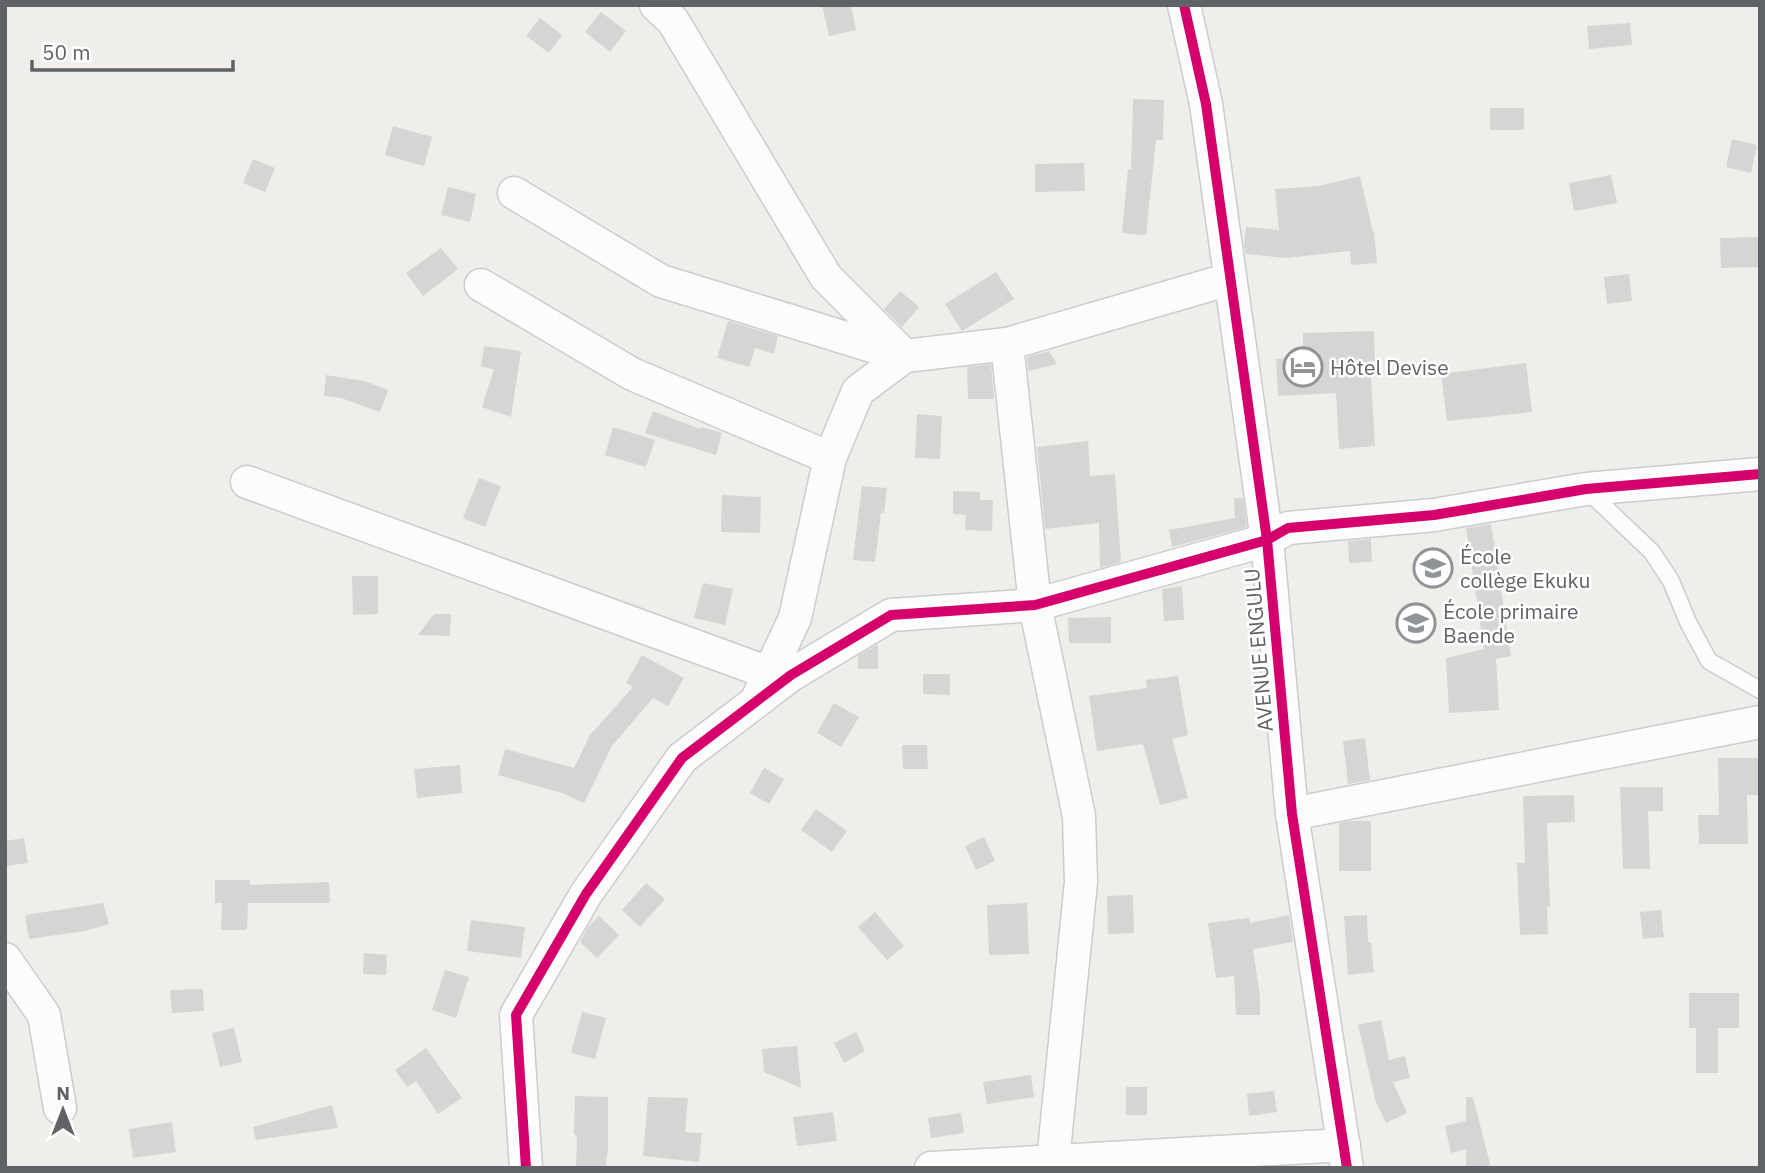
<svg xmlns="http://www.w3.org/2000/svg" width="1765" height="1173" font-family="'IBM Plex Sans',sans-serif">
<style>
.building{fill:#d6d5d3}
.lines{fill:none;stroke-linecap:round;stroke-linejoin:round}
.lane-casing{stroke:#cbcccc;stroke-width:19}
.street-casing{stroke:#cbcccc;stroke-width:35}
.lane{stroke:#fdfcfc;stroke-width:16}
.street{stroke:#fdfcfc;stroke-width:32}
.cycleway-casing{stroke:#fff;stroke-width:15}
.cycleway{stroke:#d6006c;stroke-width:10}
.labels{text-anchor:middle;dominant-baseline:central;stroke-width:5;stroke-linejoin:round;paint-order:stroke}
.poi-label{font-size:21px;fill:#5f6368;stroke:#fff;text-anchor:start}
.street-label{font-size:21px;fill:#5f6368;stroke:#fff}
</style>
<rect width="100%" height="100%" fill="#efeeea"/>
<g class="building">
<path d="M822,5H851L856,30L829,36Z"/>
<path d="M601,12L626,31L610,52L585,32Z"/>
<path d="M540,18L562,35L549,53L526,36Z"/>
<path d="M1630,23L1632,45L1589,49L1587,26Z"/>
<path d="M1133,99L1164,100L1163,140H1156L1146,235L1122,233L1128,169L1131,170Z"/>
<rect x="1490" y="108" width="34" height="22"/>
<path d="M393,126L432,137L424,166L385,155Z"/>
<path d="M1732,139L1757,145L1751,173L1726,167Z"/>
<path d="M253,159L275,168L265,192L243,183Z"/>
<path d="M1084,163L1085,191L1035,192V164Z"/>
<path d="M1611,175L1617,203L1574,211L1569,183Z"/>
<path d="M1360,176L1373,232L1374,231L1377,263L1351,265L1350,251L1286,258L1246,254L1244,245L1246,227L1279,230L1275,189L1319,186Z"/>
<path d="M448,187L476,194L470,222L441,215Z"/>
<path d="M1760,237V267L1721,268L1720,238Z"/>
<path d="M441,248L458,269L423,296L406,273Z"/>
<path d="M996,272L1014,299L962,331L945,304Z"/>
<path d="M1629,274L1632,301L1607,304L1604,277Z"/>
<path d="M900,291L919,307L902,327L884,309Z"/>
<path d="M728,321L778,336L774,354L755,348L749,367L717,358Z"/>
<path d="M1374,331L1375,361H1370L1375,446L1339,449L1336,393L1278,396L1276,359L1303,357V333Z"/>
<path d="M484,346L521,351L511,417L482,407L494,369L481,367Z"/>
<path d="M1049,351L1057,364L1028,371L1027,357Z"/>
<path d="M1526,363L1532,412L1447,421L1441,374Z"/>
<path d="M991,364L994,399H968L967,367Z"/>
<path d="M326,375L364,381L388,390L380,412L341,398L324,396Z"/>
<path d="M653,411L700,429L701,427L722,433L716,455L645,433Z"/>
<path d="M917,414L942,416L940,459L915,458Z"/>
<path d="M613,427L655,440L646,467L605,455Z"/>
<path d="M1088,441L1090,476L1115,474L1121,562L1100,568L1099,523L1045,529L1037,447Z"/>
<path d="M479,478L501,486L485,527L463,518Z"/>
<path d="M862,486L887,488L884,513H881L875,562L853,560Z"/>
<path d="M953,491L980,492V500H993L992,531L965,530L966,515L953,514Z"/>
<path d="M722,495L761,497L760,533L721,532Z"/>
<path d="M1234,498H1243L1247,527L1172,547L1169,530L1235,518Z"/>
<path d="M1491,524L1511,656L1496,659L1499,710L1449,713L1446,658L1484,649L1466,528Z"/>
<path d="M1371,539L1372,562L1349,563L1348,541Z"/>
<path d="M352,576H378V614L353,615Z"/>
<path d="M703,583L733,589L725,625L694,618Z"/>
<path d="M1182,586L1184,620L1164,621L1162,589Z"/>
<path d="M434,614H451L450,636L418,635Z"/>
<path d="M1111,617V643H1069L1068,618Z"/>
<path d="M878,644V669H858V656Z"/>
<path d="M642,655L684,678L668,706L653,698L612,746L584,803L562,793L498,775L505,749L574,768L590,735L633,687L626,683Z"/>
<path d="M923,674H950V695L923,694Z"/>
<path d="M1178,676L1188,735L1172,739L1188,798L1160,805L1143,744L1097,751L1089,696L1147,688L1146,680Z"/>
<path d="M834,703L859,717L841,747L817,733Z"/>
<path d="M1365,738L1370,780L1348,784L1343,741Z"/>
<path d="M902,745H927L928,769H903Z"/>
<path d="M1718,758H1760V795H1747L1748,844H1699L1698,815H1719Z"/>
<path d="M460,765L462,793L417,798L414,769Z"/>
<path d="M764,768L784,779L769,804L750,793Z"/>
<path d="M1620,787H1663V811H1648L1650,869H1623Z"/>
<path d="M1574,795L1575,822L1547,823L1550,907H1547L1548,934L1520,935L1517,863H1525L1523,796Z"/>
<path d="M816,809L847,831L832,852L801,830Z"/>
<path d="M1351,821H1371V871H1339V823Z"/>
<path d="M984,837L995,861L976,870L965,846Z"/>
<path d="M24,838L28,863L5,866V841Z"/>
<path d="M215,880H250V885L329,882L330,903H248L247,930H221L222,903H215Z"/>
<path d="M646,883L665,899L640,927L622,910Z"/>
<path d="M1133,895L1134,933L1108,934L1107,896Z"/>
<path d="M103,903L109,924L85,931L29,939L25,915Z"/>
<path d="M1027,903L1029,954L989,955L987,905Z"/>
<path d="M1661,910L1664,937L1643,939L1640,912Z"/>
<path d="M875,912L904,946L887,960L858,927Z"/>
<path d="M1289,915L1293,942L1253,949L1260,997V1015H1236L1234,976L1216,978L1208,923L1249,918L1250,923Z"/>
<path d="M1367,915L1368,942H1371L1374,972L1348,975L1344,916Z"/>
<path d="M599,916L619,935L597,958L580,942L588,927Z"/>
<path d="M471,920L525,927L521,958L467,951Z"/>
<path d="M364,953L387,955L386,975L363,974Z"/>
<path d="M445,970L469,977L456,1018L432,1010Z"/>
<path d="M203,989L204,1011L172,1013L170,990Z"/>
<path d="M1689,993H1739V1028H1718V1073H1696V1028H1689Z"/>
<path d="M582,1012L606,1018L595,1059L571,1053Z"/>
<path d="M1381,1020L1389,1060L1405,1056L1410,1078L1393,1082L1407,1113L1386,1123L1376,1102L1358,1025Z"/>
<path d="M234,1028L242,1062L220,1067L212,1033Z"/>
<path d="M856,1032L865,1051L844,1063L834,1043Z"/>
<path d="M797,1046L801,1088L764,1072L762,1049Z"/>
<path d="M426,1048L462,1098L438,1114L416,1081L407,1087L395,1070Z"/>
<path d="M1031,1075L1034,1097L987,1104L983,1082Z"/>
<rect x="1126" y="1087" width="21" height="28"/>
<path d="M1274,1091L1277,1112L1249,1116L1247,1094Z"/>
<path d="M575,1096L608,1097V1153H607L606,1168H576L577,1135H574Z"/>
<path d="M648,1097L688,1098L685,1132L702,1133L699,1162L643,1156Z"/>
<path d="M1466,1097H1473L1491,1168H1466V1149L1451,1153L1445,1126L1466,1121Z"/>
<path d="M332,1105L338,1128L256,1140L253,1127Z"/>
<path d="M833,1112L837,1141L797,1146L793,1117Z"/>
<path d="M961,1113L964,1133L931,1138L928,1118Z"/>
<path d="M172,1122L176,1152L133,1158L129,1129Z"/>
</g>
<g class="lines">
<g class="lane-casing">
<path id="lane" d="M1588,491L1652,552L1671,581L1688,622L1709,661L1760,690"/>
</g>
<g class="street-casing">
<g id="street">
<path d="M656,5L673,21L826,277L905,356"/>
<path d="M1184,5L1206,104L1267,540L1292,814L1347,1168"/>
<path d="M514,193L661,281L901,355"/>
<path d="M481,285L632,374L830,458"/>
<path d="M1007,344L1035,605L1079,816L1081,882L1053,1161"/>
<path d="M247,482L769,673"/>
<path d="M758,697L795,618L830,458L858,391L905,356L1007,344L1230,279"/>
<path d="M1292,814L1760,722"/>
<path d="M5,959L44,1015L60,1108"/>
<path d="M526,1168L516,1015L586,894L682,758L791,675L891,615L1035,605L1267,540L1288,528L1434,515L1586,489L1760,474"/>
<path d="M931,1168L1344,1145"/>
</g>
</g>
<use href="#lane" class="lane"/>
<use href="#street" class="street"/>
<g class="cycleway-casing">
<g id="cycleway">
<path d="M1184,5L1206,104L1267,540L1292,814L1347,1168"/>
<path d="M526,1168L516,1015L586,894L682,758L791,675L891,615L1035,605L1267,540L1288,528L1434,515L1586,489L1760,474"/>
</g>
</g>
<use href="#cycleway" class="cycleway"/>
</g>
<defs>
<g id="hotel-ring" transform="scale(2.0125)"><circle r="9.5" fill="#fff" stroke="#919496" stroke-width="1.5"/><path d="M-6-4.5h1.5V1H6V5H4.5V3h-9V5H-6ZM-4 0a1.8 1.8 0 1 1 3.6 0ZM.5 0V-2.5h3Q6-2.5 6 0Z" fill="#919496"/></g>
<g id="university-ring" transform="scale(2.0125)"><circle r="9.5" fill="#fff" stroke="#919496" stroke-width="1.5"/><path d="M0-5L7-2L0 1L-7-2ZM-4 1L0 2.5L4 1V4Q0 6-4 4Z" fill="#919496"/></g>
<g id="school-ring" transform="scale(2.0125)"><circle r="9.5" fill="#fff" stroke="#919496" stroke-width="1.5"/><path d="M0-5L7-2L0 1L-7-2ZM-4 1L0 2.5L4 1V4Q0 6-4 4Z" fill="#919496"/></g>
</defs>
<g fill-rule="evenodd">
<use href="#hotel-ring" x="1303" y="367"/>
<use href="#university-ring" x="1433" y="568"/>
<use href="#school-ring" x="1416" y="623"/>
</g>
<g class="labels">
<g class="poi-label">
<text x="1330" y="367">Hôtel Devise</text>
<text x="1460" y="556">École<tspan x="1460" dy="24">collège Ekuku</tspan></text>
<text x="1443" y="611">École primaire<tspan x="1443" dy="24">Baende</tspan></text>
</g>
<g class="street-label">
<text transform="translate(1258 650) rotate(-95)">AVENUE ENGULU</text>
</g>
</g>
<rect width="1765" height="1173" fill="none" stroke="#5f6368" stroke-width="14"/>
<g transform="translate(63 1110)" stroke="#ffffff" stroke-width="5" paint-order="stroke">
<path d="M0-5L12 26L0 18L-12 26Z" fill="#5f6368"/>
<text y="-10" font-size="19" font-weight="bold" text-anchor="middle" fill="#5f6368">N</text>
</g>
<path d="M32 60v10h201v-10" fill="none" stroke="#5f6368" stroke-width="3.5"/>
<text x="42" y="60" font-size="21" fill="#5f6368" stroke="#ffffff" stroke-width="5" paint-order="stroke">50 m</text>
</svg>
